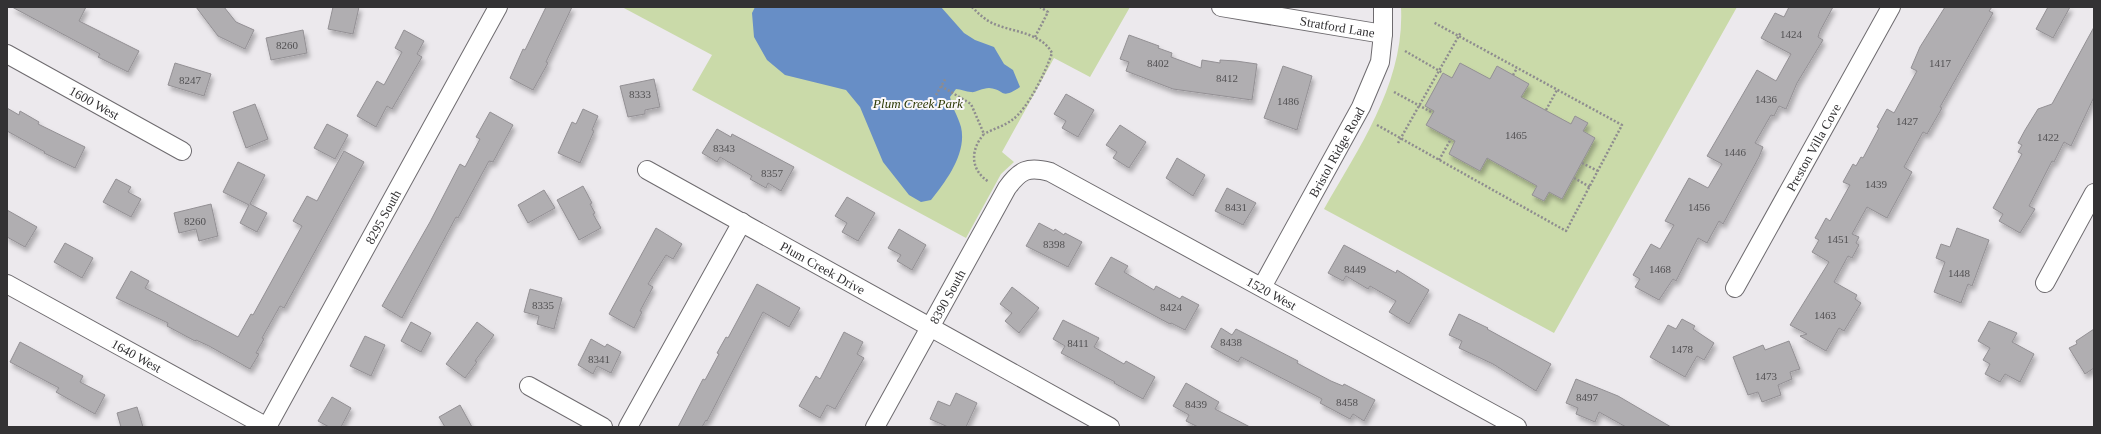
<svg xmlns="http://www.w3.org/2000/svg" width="2101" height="434" font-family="'Times New Roman',serif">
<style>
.green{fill:#cadaa9}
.water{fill:#678ec6}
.building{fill:#b0aeb1;stroke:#939094;filter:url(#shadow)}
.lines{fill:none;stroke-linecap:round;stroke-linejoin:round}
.street-casing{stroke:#6e6b6f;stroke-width:20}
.path{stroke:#8e8c8f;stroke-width:2.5;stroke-dasharray:2 2;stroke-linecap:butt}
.street{stroke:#fff;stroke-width:18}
.labels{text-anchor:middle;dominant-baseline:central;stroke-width:4;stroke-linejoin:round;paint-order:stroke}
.number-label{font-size:11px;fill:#525153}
.street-label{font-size:13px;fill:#333234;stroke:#f9f6fa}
.park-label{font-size:13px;font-style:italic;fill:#2d3a05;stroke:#f9f6fa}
</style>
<defs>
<filter id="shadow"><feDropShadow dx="2.5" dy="4.5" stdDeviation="2" flood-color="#0004"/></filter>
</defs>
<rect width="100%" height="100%" fill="#ece9ed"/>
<g class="green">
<path d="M622,7H1130L1090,77L1054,58L1002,152L1014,162L1001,174L966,238L692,90L712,55Z"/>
<path d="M1401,7H1737L1554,333L1324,209C1360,146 1405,82 1401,7Z"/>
</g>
<path class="water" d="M755,7H941L964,33L975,40L994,47L1004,64L1013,70L1020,87C1000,101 1005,89 989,88C982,88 975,93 971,92C966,92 961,89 956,89L950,97C952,108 958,116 961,127C967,153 947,180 931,200L921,202L909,195L883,162L860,107L846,90L785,75L767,60L754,37L752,13Z"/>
<g class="building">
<path d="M12,7H86L79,21L139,51L128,72L98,57L100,54Z"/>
<path d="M196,7H224L236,22L254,30L245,49L218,36Z"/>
<path d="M333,7H359L353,34L328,29Z"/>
<path d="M546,7H572L546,62L548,63L533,90L510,78L523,49L525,50Z"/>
<path d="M1789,7H1833L1820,31L1818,37L1823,40L1797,83L1786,109L1779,106L1774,116L1771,115L1755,143L1763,147L1759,157L1723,224L1719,221L1707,243L1698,238L1676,281L1673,279L1659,300L1635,287L1640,279L1633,275L1651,244L1660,249L1674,225L1665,221L1689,178L1708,188L1722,164L1707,156L1757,70L1776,81L1791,54L1761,38L1775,13L1784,17Z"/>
<path d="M1945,7H1992L1989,11L1993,13L1940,107L1942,108L1927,134L1923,132L1904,167L1912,172L1887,218L1867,207L1852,234L1859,237L1856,243L1859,245L1852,258L1848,256L1834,282L1857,295L1855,299L1861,303L1844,331L1839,328L1826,351L1800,336L1807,334L1790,325L1829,262L1812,252L1819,240L1815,238L1826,218L1830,221L1850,185L1843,182L1853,164L1856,166L1861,157L1863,158L1879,128L1877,127L1887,109L1894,113L1917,71L1911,68L1920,47Z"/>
<path d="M2048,7H2070L2053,38L2036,29Z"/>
<path d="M2094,27V97L2071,146L2064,142L2054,162L2052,161L2029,206L2035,209L2020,233L1999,221L2003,214L1993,208L2022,154L2018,152L2022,145L2018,143L2025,130L2038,109L2052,104Z"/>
<path d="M303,30L307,53L271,60L266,38Z"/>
<path d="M404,30L424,41L417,54L422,57L392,109L387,106L376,127L357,116L377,81L384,85L402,52L395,48Z"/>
<path d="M1129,35L1159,46L1158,48L1172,53L1171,57L1201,68L1202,60L1220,63V60L1236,61L1257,64L1252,100L1173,89L1126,71L1129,62L1120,59Z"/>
<path d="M175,63L211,74L204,96L168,85Z"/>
<path d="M1460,63L1490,79L1497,66L1529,84L1521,97L1571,124L1575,116L1588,123L1583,131L1595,138L1562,199L1549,192L1544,201L1532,195L1537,186L1487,158L1480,171L1449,154L1455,141L1426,125L1434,111L1425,106L1443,73L1452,78Z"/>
<path d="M1283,66L1312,76L1297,130L1264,118Z"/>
<path d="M654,79L660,107L645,110V114L628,117L620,86Z"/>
<path d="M1066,94L1094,110L1078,137L1062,128L1066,121L1054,114Z"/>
<path d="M255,104L268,139L246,148L233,112Z"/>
<path d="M7,108L19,115L20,111L39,122L38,124L85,147L75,168L44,153L45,152L7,131Z"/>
<path d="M583,109L598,116L592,130L594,131L580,163L558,153L572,122L576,124Z"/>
<path d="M490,112L513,125L493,162L489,161L458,218L456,217L402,318L382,306L430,222L460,164L465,167L480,139L476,137Z"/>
<path d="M327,124L348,135L335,159L314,148Z"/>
<path d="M1120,125L1146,142L1129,168L1113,158L1117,152L1106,145Z"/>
<path d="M717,129L731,137L732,134L794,167L781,191L768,183L766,188L750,179L752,176L720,157L717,162L702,153Z"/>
<path d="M344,151L364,162L284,308L280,306L262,338L264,339L256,353L259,354L250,369L209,346L196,340L195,341L167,326L168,323L116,298L131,271L149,281L145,288L238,337L251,314L253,315L302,226L293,221L307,196L317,201Z"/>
<path d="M1177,158L1205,175L1193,196L1166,178Z"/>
<path d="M238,162L265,175L250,204L267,213L257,232L240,223L249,205L223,192Z"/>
<path d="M116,179L131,187L128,192L141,199L131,217L103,202Z"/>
<path d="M583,186L592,203L590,204L595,213L593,214L601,228L579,240L557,200Z"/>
<path d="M1227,188L1256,203L1243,225L1215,211Z"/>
<path d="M544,190L555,208L528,223L518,205Z"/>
<path d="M847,197L875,213L858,241L842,232L847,223L835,216Z"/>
<path d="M211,204L218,236L199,241L196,229L179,233L174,213Z"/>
<path d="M7,210L37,227L25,247L7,237Z"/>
<path d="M1039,223L1054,231L1055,229L1064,235L1065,233L1082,242L1068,267L1026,246Z"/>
<path d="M656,228L682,244L673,259L666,255L648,284L653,287L640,311L642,312L634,328L609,314Z"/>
<path d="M1957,228L1989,240L1972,286L1968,284L1961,303L1934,292L1945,262L1936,258L1941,244L1950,247Z"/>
<path d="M899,229L926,245L912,270L897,261L901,255L888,248Z"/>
<path d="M65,243L93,258L82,278L54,262Z"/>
<path d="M1344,245L1396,273L1397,270L1429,290L1409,324L1389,312L1396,301L1370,286L1368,289L1346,276L1343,281L1328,273Z"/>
<path d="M1111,257L1128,266L1124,272L1154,290L1156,286L1180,299L1182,296L1199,305L1185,330L1171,323L1170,324L1095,284Z"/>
<path d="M757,284L800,308L789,327L763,312L707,421L706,420L702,427H678L703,379L705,380L719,354L717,353L726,337L728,338Z"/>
<path d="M1012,287L1039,308L1019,333L1005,321L1012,313L1000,304Z"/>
<path d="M530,289L562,298L554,329L537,324L539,316L524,312Z"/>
<path d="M1459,314L1488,328L1487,329L1551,364L1536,391L1493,364L1459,348L1462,341L1449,335Z"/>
<path d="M1682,319L1695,326L1693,329L1714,343L1704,360L1697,356L1685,377L1650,357L1668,325L1676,329Z"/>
<path d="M1063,320L1099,338L1094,347L1124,364L1126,361L1155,377L1143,399L1114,383L1115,382L1061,353L1065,346L1053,339Z"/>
<path d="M1989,321L2017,333L2012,342L2034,354L2020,382L2005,374L2000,382L1985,374L1990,364L1983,360L1990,348L1978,341Z"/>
<path d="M411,322L431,333L421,352L401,341Z"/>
<path d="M477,322L494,335L475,361L477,362L465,378L446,364Z"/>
<path d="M1221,328L1232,335L1236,329L1298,361L1297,363L1331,381L1343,386L1344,384L1375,400L1364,421L1353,414L1350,419L1320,403L1322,399L1241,357L1238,362L1211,347Z"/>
<path d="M2094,329V368L2085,374L2069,348L2077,344L2076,341Z"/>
<path d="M844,332L863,342L857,354L864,358L835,409L827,405L820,418L799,406L816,376L820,379Z"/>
<path d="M365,336L385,345L371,376L350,366Z"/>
<path d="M591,339L605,347L607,344L621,352L611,373L597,366L593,374L578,365Z"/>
<path d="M1789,341L1800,369L1790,372L1792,379L1778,385L1781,395L1762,402L1758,392L1748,395L1733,357L1763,345L1765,350Z"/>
<path d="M20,342L83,376L80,382L105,395L95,414L56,392L59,388L10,362Z"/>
<path d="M1576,379L1618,396L1671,427H1626L1599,412L1595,422L1576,414L1578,408L1566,403Z"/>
<path d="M1186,383L1219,402L1215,409L1250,427H1198L1186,421L1189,415L1173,406Z"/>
<path d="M956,393L977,403L966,427H948L930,419L938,401L950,406Z"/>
<path d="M332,397L351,408L341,427H329L318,421Z"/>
<path d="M460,405L472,427H445L439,417Z"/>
<path d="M137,407L143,427H121L117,413Z"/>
</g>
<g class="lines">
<g class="street-casing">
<g id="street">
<path id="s1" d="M1221,7L1383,34"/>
<path id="s2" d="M7,54L182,151"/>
<path id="s3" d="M647,170L1110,427"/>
<path d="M2045,283L2094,193"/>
<path id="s4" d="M7,284L267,427"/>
<path id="s5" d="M1262,287L1361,107L1380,62L1383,34V7"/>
<path id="s6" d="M1735,288L1891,7"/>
<path d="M529,386L603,427"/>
<path id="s7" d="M267,427L498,7"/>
<path d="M628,427L742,222"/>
<path id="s8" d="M875,427L1007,188C1020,170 1028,166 1050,172L1517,427"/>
</g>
</g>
<g class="path">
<path d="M972,7C978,13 984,19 992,23C1011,32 1041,32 1052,53C1046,71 1028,109 1012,120C1004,126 993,129 984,134"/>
<path d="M1035,37L1048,12L1040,7"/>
<path d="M1405,51L1443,73"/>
<path d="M1513,75L1517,68"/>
<path d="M941,86L971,104L984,134C970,150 970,170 989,182"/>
<path d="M1394,92L1433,113"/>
<path d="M936,95L946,78"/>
<path d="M1546,110L1557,90"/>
<path d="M1377,125L1566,231L1622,125L1433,22"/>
<path d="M1398,143L1461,32"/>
<path d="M1439,160L1451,139"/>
<path d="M1582,163L1598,171"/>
<path d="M1574,178L1590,187"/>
</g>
<use href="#street" class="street"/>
</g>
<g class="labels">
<g class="number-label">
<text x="1791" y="34">1424</text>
<text x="287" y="45">8260</text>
<text x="1158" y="63">8402</text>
<text x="1940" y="63">1417</text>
<text x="1227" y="78">8412</text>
<text x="190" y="80">8247</text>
<text x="640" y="94">8333</text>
<text x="1766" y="99">1436</text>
<text x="1288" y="101">1486</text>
<text x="1907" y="121">1427</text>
<text x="1516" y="135">1465</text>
<text x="2048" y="137">1422</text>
<text x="724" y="148">8343</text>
<text x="1735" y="152">1446</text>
<text x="772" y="173">8357</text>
<text x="1876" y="184">1439</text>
<text x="1236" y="207">8431</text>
<text x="1699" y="207">1456</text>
<text x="195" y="221">8260</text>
<text x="1838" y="239">1451</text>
<text x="1054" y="244">8398</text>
<text x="1355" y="269">8449</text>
<text x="1660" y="269">1468</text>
<text x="1959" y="273">1448</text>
<text x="543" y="305">8335</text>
<text x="1171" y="307">8424</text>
<text x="1825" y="315">1463</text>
<text x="1231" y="342">8438</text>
<text x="1078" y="343">8411</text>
<text x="1682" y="349">1478</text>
<text x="599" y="359">8341</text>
<text x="1766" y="376">1473</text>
<text x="1587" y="397">8497</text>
<text x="1347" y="402">8458</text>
<text x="1196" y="404">8439</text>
</g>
<g class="street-label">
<text stroke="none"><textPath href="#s1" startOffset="118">Stratford Lane</textPath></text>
<text stroke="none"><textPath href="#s2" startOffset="100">1600 West</textPath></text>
<text stroke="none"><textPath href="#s6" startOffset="161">Preston Villa Cove</textPath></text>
<text stroke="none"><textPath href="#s5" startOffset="154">Bristol Ridge Road</textPath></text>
<text stroke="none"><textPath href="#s7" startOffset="240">8295 South</textPath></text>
<text stroke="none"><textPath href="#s3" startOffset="201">Plum Creek Drive</textPath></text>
<text stroke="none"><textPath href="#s8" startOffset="576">1520 West</textPath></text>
<text stroke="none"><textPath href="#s8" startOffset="149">8390 South</textPath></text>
<text stroke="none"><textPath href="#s4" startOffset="148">1640 West</textPath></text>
</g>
<g class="park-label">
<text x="918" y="103">Plum Creek Park</text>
</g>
</g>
<rect width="2101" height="434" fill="none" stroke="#333234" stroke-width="16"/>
</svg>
